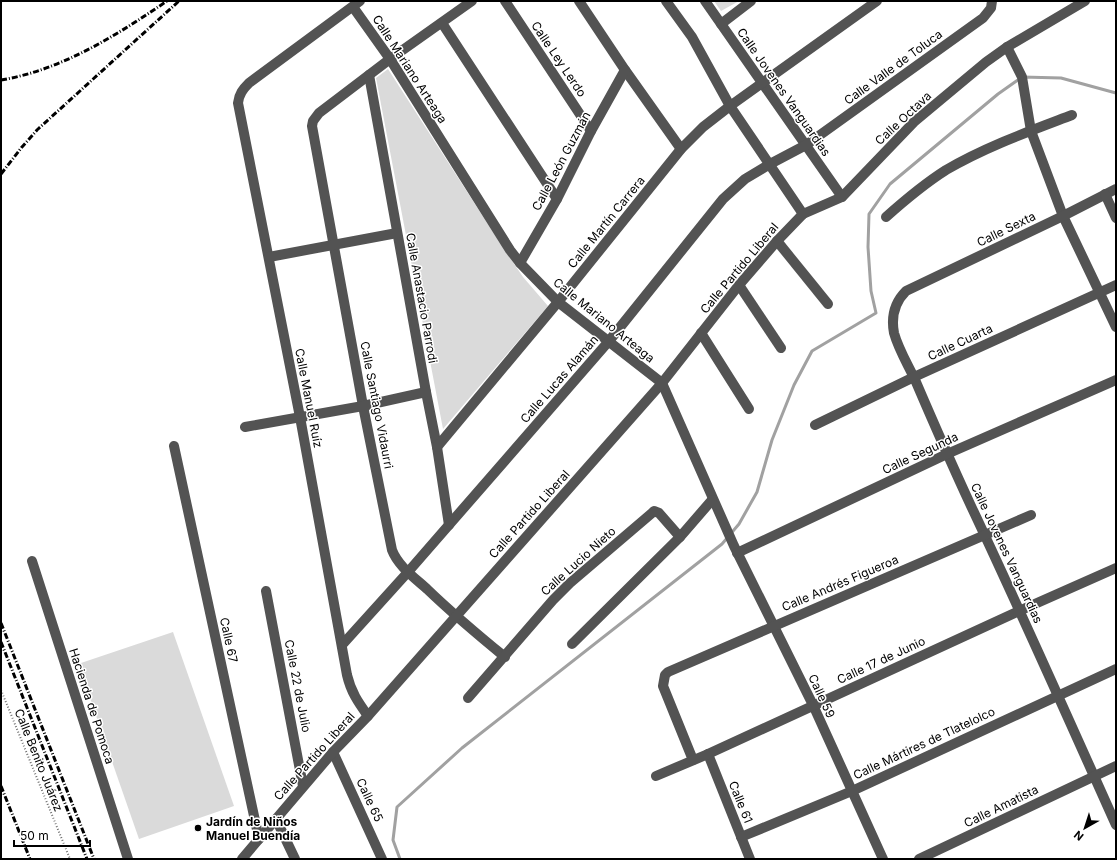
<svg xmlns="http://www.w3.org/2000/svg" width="1117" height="860" font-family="Inter,sans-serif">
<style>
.green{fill:#dadada}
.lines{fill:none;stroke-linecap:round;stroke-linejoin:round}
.stream{stroke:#a1a1a1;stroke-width:3}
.path{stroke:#757575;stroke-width:2;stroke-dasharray:1 2;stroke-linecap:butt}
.minor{stroke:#535353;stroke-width:10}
.rail{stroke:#000;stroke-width:3;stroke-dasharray:6 2 1 2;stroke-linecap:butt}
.poi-dot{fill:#000;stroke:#fff;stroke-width:1.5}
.labels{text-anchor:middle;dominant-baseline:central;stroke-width:3;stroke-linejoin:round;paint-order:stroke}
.street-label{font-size:12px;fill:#000;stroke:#fff}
.poi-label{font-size:12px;font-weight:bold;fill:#000;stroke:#fff;text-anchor:start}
</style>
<rect width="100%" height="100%" fill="#fff"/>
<g class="green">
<path d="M714,1H739L721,11Z"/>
<path d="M388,69L502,246L523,277L548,306L443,429L376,78Z"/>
<path d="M173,632L234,806L139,839L78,664Z"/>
</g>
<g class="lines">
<path class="stream" d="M400,859L393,840L397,807L462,748L722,544L739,524L757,492L772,440L794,385L812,351L876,313L871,291L868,247L869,214L890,184L998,94L1022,77L1061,78L1116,93"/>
<path class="path" d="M1,690L70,859"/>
<g class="minor">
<path d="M360,1L249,83C243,89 239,94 238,103L300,417L347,675C351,692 358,702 368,716"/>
<path d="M472,1L390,59L319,113L313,121L312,126L363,406L392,550C398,566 415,578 427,589C452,613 478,635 505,657"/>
<path d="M505,1L591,131"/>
<path d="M579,1L625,70L681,149"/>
<path d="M666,1L692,37L730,106L803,214"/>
<path d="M705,1L842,197"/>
<path d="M353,7L390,59L510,250L520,263L558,302L662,383L734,546L813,705L883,859"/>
<path d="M442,23L557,199"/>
<path d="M721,24L751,1"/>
<path d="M1007,47L1022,77L1031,131L1063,216L1116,327"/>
<path d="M369,75L426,392L437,447L449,525"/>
<path d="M1116,189L1063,216L906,291C895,302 891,317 894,333C899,351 909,366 916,382C934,424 952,465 971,506C1021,612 1068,718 1116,825"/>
<path d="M1105,194L1116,218"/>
<path d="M886,217C905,200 924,184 946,170C985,147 1030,131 1072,115"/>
<path d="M777,241L828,304"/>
<path d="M269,257L397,233"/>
<path d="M520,263L557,199L591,131L625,70"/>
<path d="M739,285L781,348"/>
<path d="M701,333L749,409"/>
<path d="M815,425L914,377L1116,285"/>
<path d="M245,427L363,406L426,392"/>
<path d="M174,446L259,839"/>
<path d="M437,447L558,302L681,149L703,127L730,106L877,1"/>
<path d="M737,553L947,454L1116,380"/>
<path d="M32,561L128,859"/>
<path d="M266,591L303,786"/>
<path d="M572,644L680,537L712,500"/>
<path d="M342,645L408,572L609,341L723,199L745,179L770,164L806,145L983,18L991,8L992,1"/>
<path d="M468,698L553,600L570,583L652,513L654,511L659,513L680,537"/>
<path d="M333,752L382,859"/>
<path d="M708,754L750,859"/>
<path d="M693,760L663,686L665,675L668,672L1031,515"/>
<path d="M656,776L708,754L1019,611L1116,568"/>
<path d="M276,819L295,859"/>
<path d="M741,837L852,791L1116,669"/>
<path d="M242,859L333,752L368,716L662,383L739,285L777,241L803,214L842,197L914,122L986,62L1007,47L1085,1"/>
<path d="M919,859L1116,766"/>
</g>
<g class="rail">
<path d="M1,80C62,70 117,35 167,1"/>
<path d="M1,174L22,147L37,130L179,1"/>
<path d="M1,623L94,859"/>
<path d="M1,642L87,859"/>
<path d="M1,786L30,859"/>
</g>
</g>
<circle class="poi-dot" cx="198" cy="828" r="4"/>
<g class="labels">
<g class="street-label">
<text transform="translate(559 59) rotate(56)">Calle Ley Lerdo</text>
<text transform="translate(893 67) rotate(-36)">Calle Valle de Toluca</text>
<text transform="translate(410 69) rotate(57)">Calle Mariano Arteaga</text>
<text transform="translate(784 92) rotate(55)">Calle Jovenes Vanguardias</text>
<text transform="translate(903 118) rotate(-43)">Calle Octava</text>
<text transform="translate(561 161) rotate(-62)">Calle León Guzmán</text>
<text transform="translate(606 222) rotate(-51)">Calle Martín Carrera</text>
<text transform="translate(1006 229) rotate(-26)">Calle Sexta</text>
<text transform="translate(739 268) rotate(-50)">Calle Partido Liberal</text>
<text transform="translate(422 298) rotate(80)">Calle Anastacio Parrodi</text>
<text transform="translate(604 320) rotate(39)">Calle Mariano Arteaga</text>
<text transform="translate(960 342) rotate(-25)">Calle Cuarta</text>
<text transform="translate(559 379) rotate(-49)">Calle Lucas Alamán</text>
<text transform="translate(309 398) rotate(79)">Calle Manuel Ruíz</text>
<text transform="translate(377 405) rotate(79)">Calle Santiago Vidaurri</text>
<text transform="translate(920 453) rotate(-25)">Calle Segunda</text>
<text transform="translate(529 514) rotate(-48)">Calle Partido Liberal</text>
<text transform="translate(1007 553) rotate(65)">Calle Jovenes Vanguardias</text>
<text transform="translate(578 561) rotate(-42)">Calle Lucio Nieto</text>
<text transform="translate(840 583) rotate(-23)">Calle Andrés Figueroa</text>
<text transform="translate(229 640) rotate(78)">Calle 67</text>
<text transform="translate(881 660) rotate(-25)">Calle 17 de Junio</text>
<text transform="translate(298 686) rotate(79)">Calle 22 de Julio</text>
<text transform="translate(822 696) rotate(65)">Calle 59</text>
<text transform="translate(92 706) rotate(72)">Hacienda de Pomoca</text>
<text transform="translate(924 743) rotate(-25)">Calle Mártires de Tlatelolco</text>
<text transform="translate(314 756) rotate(-48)">Calle Partido Liberal</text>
<text transform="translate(39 760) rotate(68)">Calle Benito Juárez</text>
<text transform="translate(370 800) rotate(65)">Calle 65</text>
<text transform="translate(741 802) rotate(68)">Calle 61</text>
<text transform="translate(1001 806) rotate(-26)">Calle Amatista</text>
</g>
<g class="poi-label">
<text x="206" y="821">Jardín de Niños<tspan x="206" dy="14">Manuel Buendía</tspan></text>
</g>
</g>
<rect width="1117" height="860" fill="none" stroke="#000000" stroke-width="4"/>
<g transform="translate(1085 828) rotate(219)" stroke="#ffffff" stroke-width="3" paint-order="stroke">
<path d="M0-3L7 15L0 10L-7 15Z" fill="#000000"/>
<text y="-6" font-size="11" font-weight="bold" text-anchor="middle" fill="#000000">N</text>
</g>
<path d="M14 840v6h76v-6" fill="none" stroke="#000000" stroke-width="2"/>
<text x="20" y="840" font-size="12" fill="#000000" stroke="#ffffff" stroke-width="3" paint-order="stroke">50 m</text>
</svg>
